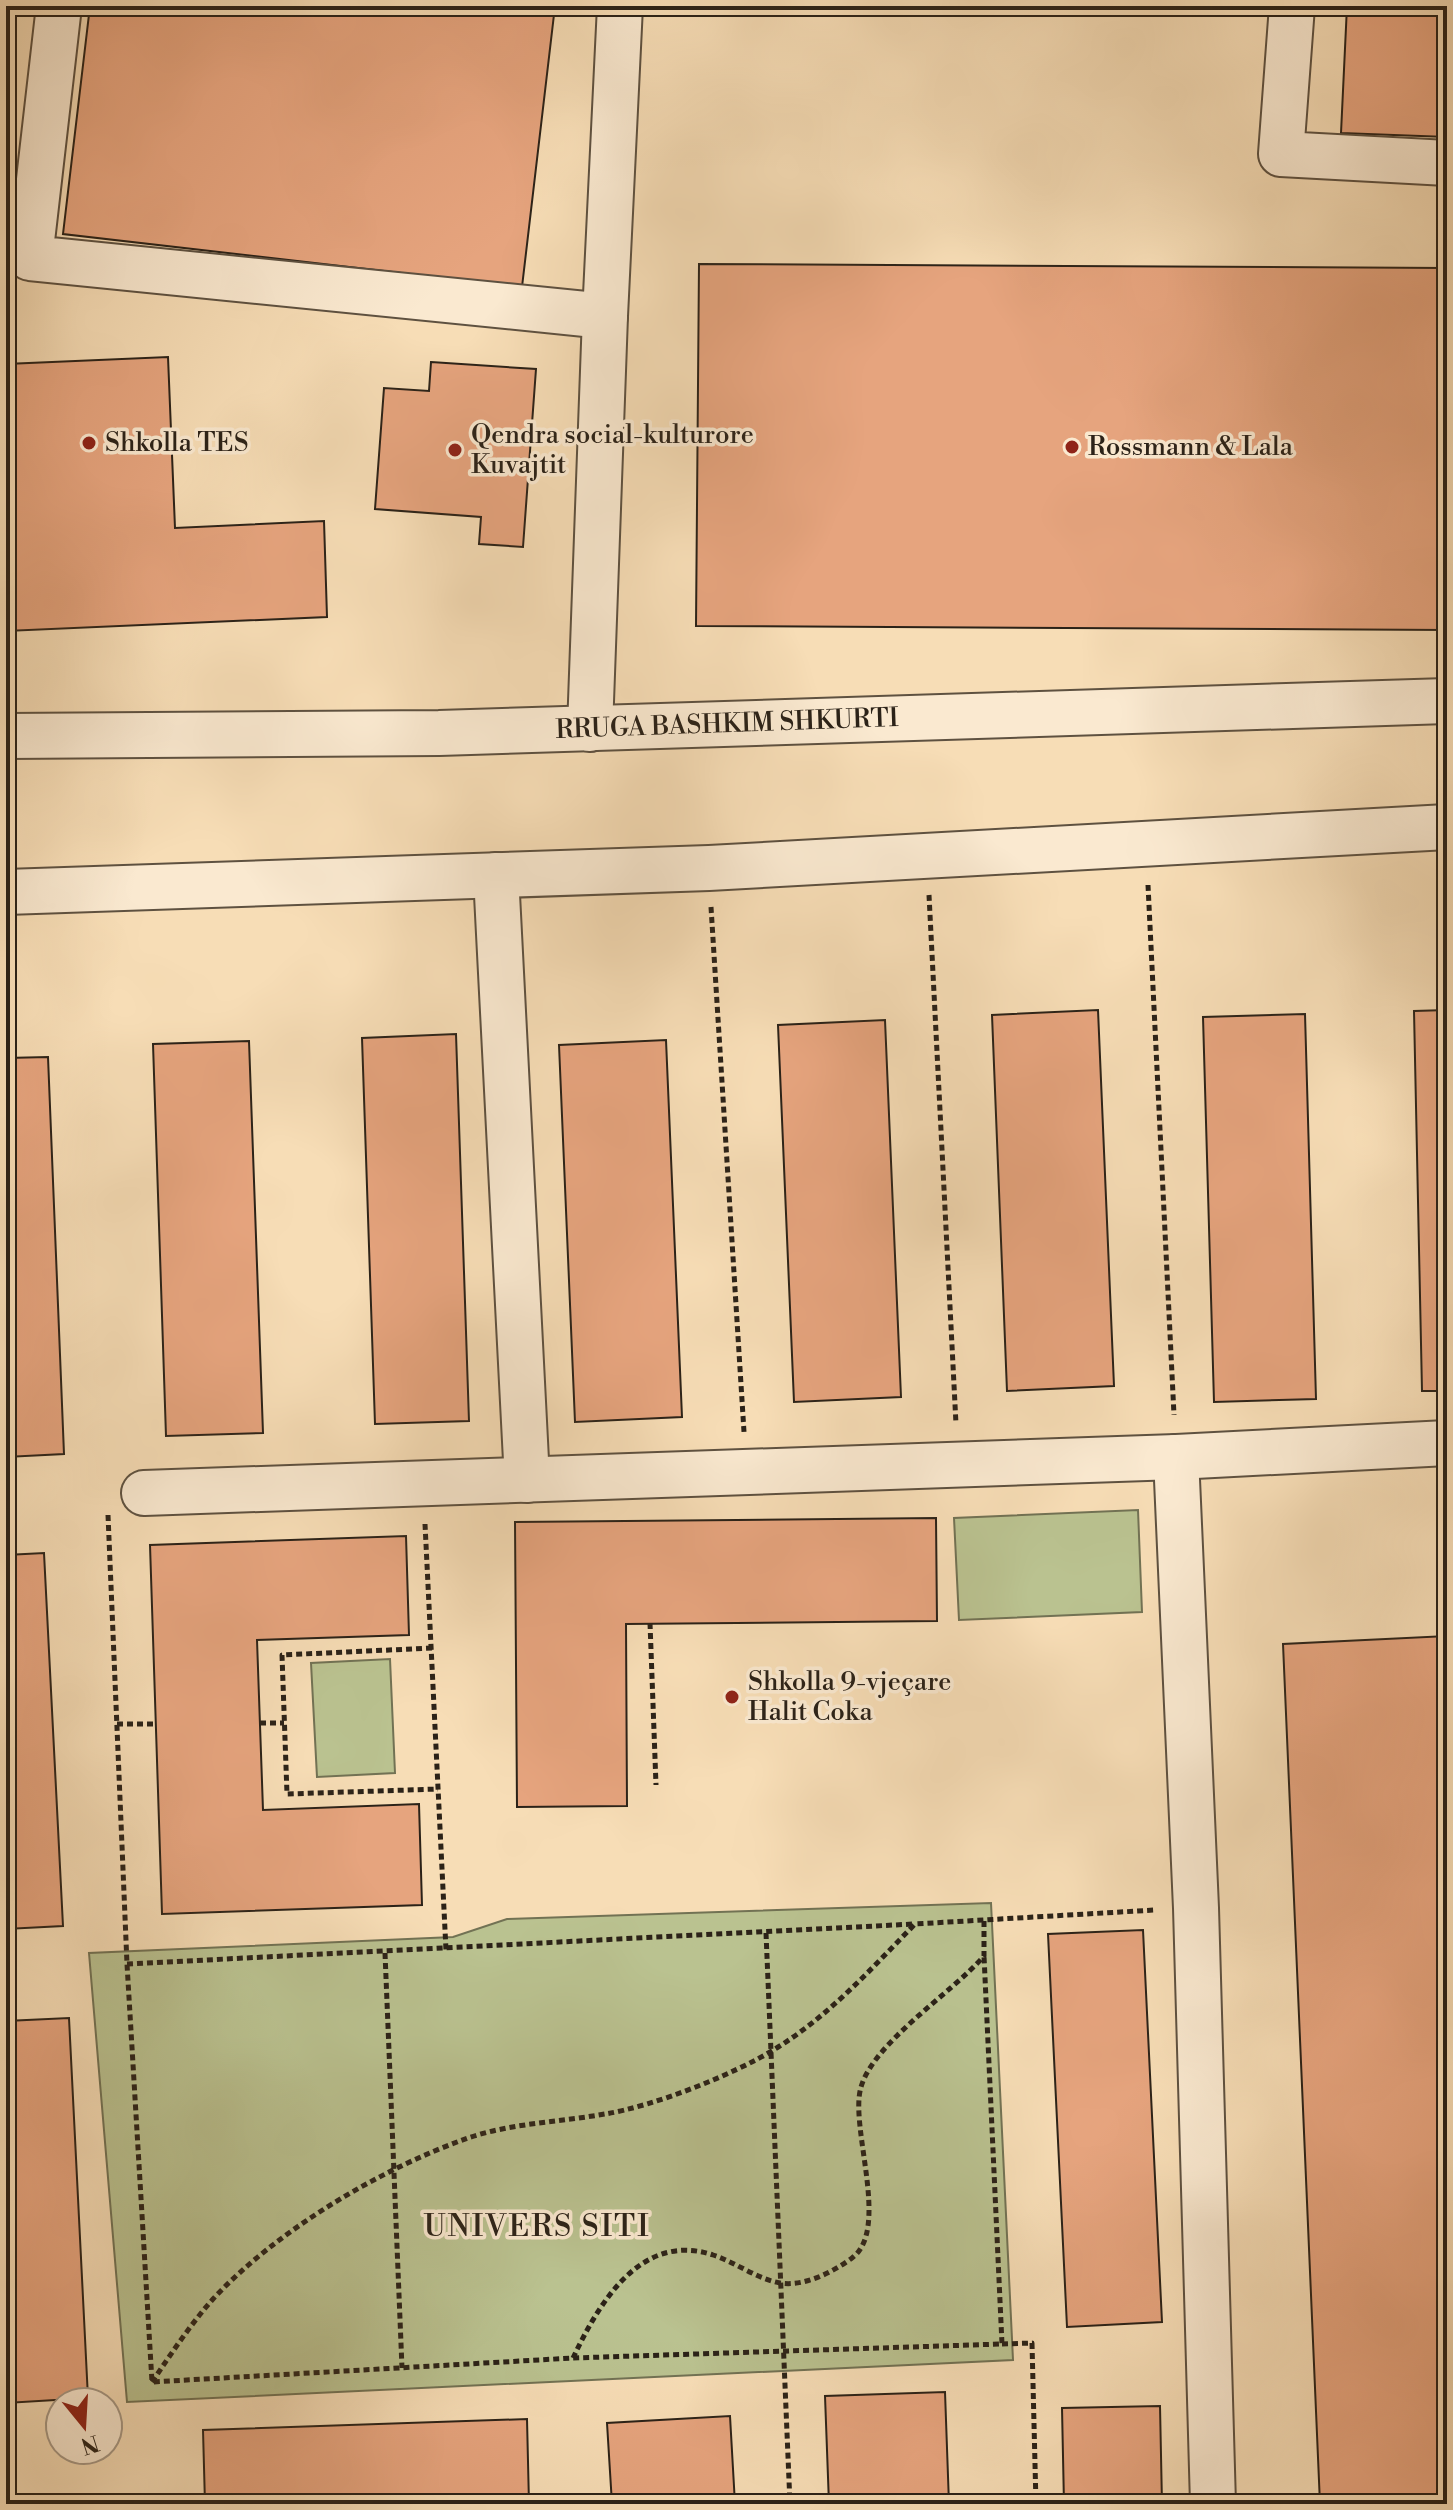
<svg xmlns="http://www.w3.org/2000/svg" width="1453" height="2510" font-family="'Libre Bodoni',serif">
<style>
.green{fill:#bac290;stroke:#727254;stroke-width:2}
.building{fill:#e6a47e;stroke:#2b2218;stroke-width:2}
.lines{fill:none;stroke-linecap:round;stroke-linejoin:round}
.minor-casing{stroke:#5e5140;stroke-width:48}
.path{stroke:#2b2218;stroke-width:5;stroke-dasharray:6 4;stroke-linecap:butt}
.minor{stroke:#fae9d0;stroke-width:44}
.poi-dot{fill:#8f2418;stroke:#fae9d0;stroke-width:3}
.labels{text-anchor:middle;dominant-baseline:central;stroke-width:7;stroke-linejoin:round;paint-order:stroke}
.poi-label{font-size:26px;fill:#2b2218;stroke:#fae9d0;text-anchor:start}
.street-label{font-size:26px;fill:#2b2218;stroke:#fae9d0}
.quarter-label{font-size:30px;letter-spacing:2px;fill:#2b2218;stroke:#fae9d0}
</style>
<rect width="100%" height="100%" fill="#f7ddb6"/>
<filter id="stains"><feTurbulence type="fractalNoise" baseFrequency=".0025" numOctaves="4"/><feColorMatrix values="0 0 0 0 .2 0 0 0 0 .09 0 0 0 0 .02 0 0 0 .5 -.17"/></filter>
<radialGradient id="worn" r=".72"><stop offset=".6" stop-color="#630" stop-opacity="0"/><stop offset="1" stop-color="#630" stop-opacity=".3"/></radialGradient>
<g class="green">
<path d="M1138,1510L1142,1612L959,1620L954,1518Z"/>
<path d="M390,1659L395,1773L317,1777L311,1663Z"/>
<path d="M991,1903L1013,2360L127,2402L89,1953L453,1937L507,1919Z"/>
</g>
<g class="building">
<path d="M90,6H555L522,287L63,234Z"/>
<path d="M1347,6H1447V137L1341,133Z"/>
<path d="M699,264L1447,268V630L696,626Z"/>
<path d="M168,357L175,528L324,521L327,617L6,631V364Z"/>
<path d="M431,362L536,369L523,547L479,544L481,517L375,509L384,388L429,391Z"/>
<path d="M1098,1010L1114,1386L1007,1391L992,1015Z"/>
<path d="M1447,1010V1391H1422L1414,1011Z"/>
<path d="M1305,1014L1316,1399L1214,1402L1203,1017Z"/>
<path d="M885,1020L901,1397L794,1402L778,1025Z"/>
<path d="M456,1034L469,1421L375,1424L362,1038Z"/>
<path d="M666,1040L682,1417L575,1422L559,1045Z"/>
<path d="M249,1041L263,1433L166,1436L153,1044Z"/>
<path d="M48,1057L64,1454L6,1457V1058Z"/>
<path d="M936,1518L937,1621L626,1624L627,1806L517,1807L515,1522Z"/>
<path d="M406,1536L409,1635L257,1640L263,1810L419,1804L422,1905L162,1914L150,1545Z"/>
<path d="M44,1553L63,1926L6,1929V1555Z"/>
<path d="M1447,1636V2504H1320L1283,1644Z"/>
<path d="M1143,1930L1162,2322L1067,2327L1048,1934Z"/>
<path d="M69,2018L88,2398L6,2403V2021Z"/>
<path d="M945,2392L949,2504H829L825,2396Z"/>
<path d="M1160,2406L1162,2504H1064L1062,2408Z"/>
<path d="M730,2416L735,2504H612L607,2423Z"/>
<path d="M527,2419L529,2504H205L203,2430Z"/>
</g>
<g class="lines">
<g class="minor-casing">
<g id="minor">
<path d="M59,6L30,258L605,316L620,6"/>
<path d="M1292,6L1281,154L1447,163"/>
<path d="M590,729L605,316"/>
<path d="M6,736L439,733L1447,701"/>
<path d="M496,875L527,1480"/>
<path d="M6,892L709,868L1447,827"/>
<path d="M1176,1457L1196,1908L1213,2504"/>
<path d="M144,1493L1176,1457L1447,1443"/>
</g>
</g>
<g class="path">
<path d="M1148,885L1174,1415"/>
<path d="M929,895L956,1424"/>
<path d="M711,907L744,1432"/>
<path d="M108,1515L127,1964L152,2382L573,2358L1002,2344L984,1956"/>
<path d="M425,1524L446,1950"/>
<path d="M650,1623L656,1785"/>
<path d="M432,1648L282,1655L287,1794L438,1789"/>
<path d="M260,1723H284"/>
<path d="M117,1724H156"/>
<path d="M766,1933L790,2504"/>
<path d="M385,1953L402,2368"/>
<path d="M127,1964L914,1924"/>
<path d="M1002,2344L1032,2343L1036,2504"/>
<path d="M573,2358C599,2303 641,2231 713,2255C735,2262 757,2279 780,2283C804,2287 833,2272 852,2258C891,2229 849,2127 861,2087C874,2042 952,1993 984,1956V1920"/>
<path d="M152,2382C171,2354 190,2325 213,2299C276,2231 380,2169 468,2138C512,2123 560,2122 605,2114C654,2106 733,2075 775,2049C829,2016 871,1969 915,1924L1155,1910"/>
</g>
<use href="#minor" class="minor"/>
</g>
<g class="poi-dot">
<circle cx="89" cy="443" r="8"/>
<circle cx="1072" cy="447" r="8"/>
<circle cx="455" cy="450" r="8"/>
<circle cx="732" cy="1697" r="8"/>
</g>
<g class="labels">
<g class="poi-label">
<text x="471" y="435">Qendra social-kulturore<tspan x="471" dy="30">Kuvajtit</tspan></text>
<text x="105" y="443">Shkolla TES</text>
<text x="1088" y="447">Rossmann &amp; Lala</text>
<text x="748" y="1682">Shkolla 9-vjeçare<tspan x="748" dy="30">Halit Coka</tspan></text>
</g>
<g class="street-label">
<text transform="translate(727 724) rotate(-2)">RRUGA BASHKIM SHKURTI</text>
</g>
<g class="quarter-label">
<text x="537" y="2227">UNIVERS SITI</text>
</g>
</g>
<rect width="1453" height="2510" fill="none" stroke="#f7ddb6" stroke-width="32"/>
<rect x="8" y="8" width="1437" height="2494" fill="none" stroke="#2b2218" stroke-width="4"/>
<rect x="16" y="16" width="1421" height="2478" fill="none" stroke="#2b2218" stroke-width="2"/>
<g transform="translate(84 2426) rotate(162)"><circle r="38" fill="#fae9d0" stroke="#a79986" stroke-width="2"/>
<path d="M0-6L14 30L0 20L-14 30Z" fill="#8f2418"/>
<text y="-12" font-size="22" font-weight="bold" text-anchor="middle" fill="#2b2218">N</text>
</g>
<rect width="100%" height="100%" filter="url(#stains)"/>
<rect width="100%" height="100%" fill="url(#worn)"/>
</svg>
